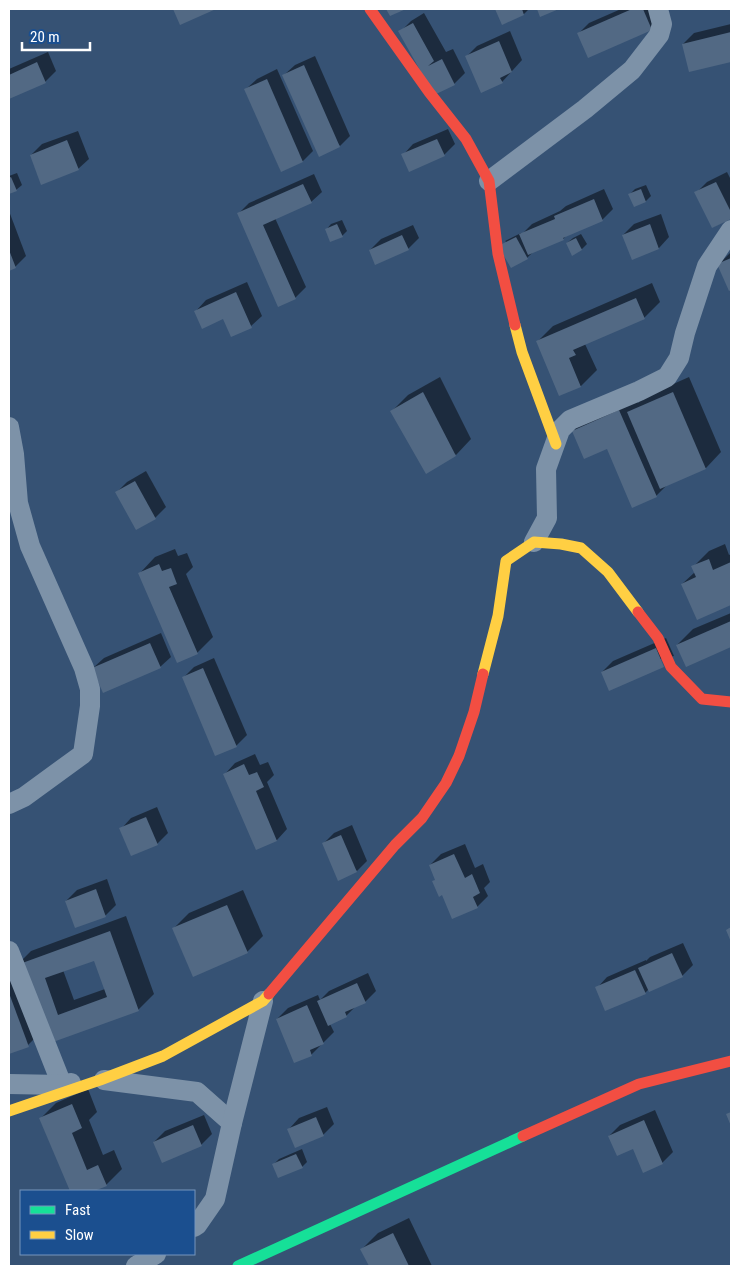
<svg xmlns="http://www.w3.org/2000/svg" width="740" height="1275" font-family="'Roboto Condensed',sans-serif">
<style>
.shadow{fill:#0007;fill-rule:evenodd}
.building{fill:#526984;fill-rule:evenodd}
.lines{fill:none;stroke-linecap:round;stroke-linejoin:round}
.street{stroke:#7d92a8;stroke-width:20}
.fast{stroke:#16e098;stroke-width:11}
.slow{stroke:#ffcf43;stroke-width:11}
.jam{stroke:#f24e42;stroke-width:11}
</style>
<rect width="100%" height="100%" fill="#365274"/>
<g class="shadow">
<path d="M496,9H529L524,14L503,23Z"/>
<path d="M621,9H658L651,29L579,33L589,23Z"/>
<path d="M424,13L446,52L453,49L465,73L454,84L435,93L400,32L411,21Z"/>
<path d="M731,24V61L690,71L683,44L694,33Z"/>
<path d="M510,31L522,60L502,82L466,57L477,46Z"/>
<path d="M48,52L56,71L45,82L9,97V69Z"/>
<path d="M315,56L350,136L340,146L284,75L295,65Z"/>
<path d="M277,69L313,151L303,161L281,171L246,89L257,79Z"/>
<path d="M448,129L455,144L444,155H403L413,144Z"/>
<path d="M78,131L89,159L78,169L31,155L42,144Z"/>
<path d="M727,172L731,180V218L713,227L696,193L707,182Z"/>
<path d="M17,173L22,185L16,190L9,193V176Z"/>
<path d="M314,174L322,192L311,202L275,218L306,287L295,298L238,214L249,203Z"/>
<path d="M646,185L651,196L646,201L634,206L630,194L635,189Z"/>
<path d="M604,189L613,209L602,220L568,234L563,239L532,252V253L527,258L505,241L521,233L522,234L532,224L560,211L566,206Z"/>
<path d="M9,211L26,256L15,267L9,269Z"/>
<path d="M661,214L669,237L659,248L632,258L623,235L634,224Z"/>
<path d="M342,220L347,231L342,236L326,230L331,224Z"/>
<path d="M413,225L419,238L408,249L370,250L381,239Z"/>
<path d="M581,234L587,244L582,249L567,243L573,238Z"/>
<path d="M730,253H731V289L730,290L719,264Z"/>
<path d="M247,282L262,316L251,326L232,335L224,318L196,311L206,300Z"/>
<path d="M652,283L660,302L644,318L585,344L597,370L581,386L560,394L537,342L553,326Z"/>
<path d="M440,377L471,439L456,455L392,411L408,395Z"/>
<path d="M689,377L721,452L706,468L668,484L656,496L607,448L573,431L589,415L635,395L638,403L644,397Z"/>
<path d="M146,471L166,507L155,518L117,492L127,482Z"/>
<path d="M725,544L729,555L731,554V604L697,618L682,584L695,572L693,567L709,551Z"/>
<path d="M175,549L178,556L187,553L193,567L186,574L213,637L197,653L140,573L155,557Z"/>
<path d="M731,613V646L686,665L677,645L693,629Z"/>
<path d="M161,633L171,657L160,667L93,668L104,658Z"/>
<path d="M666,638L674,656L602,672L613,661Z"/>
<path d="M214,658L247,735L236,746L183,678L194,667Z"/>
<path d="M255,754L260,765L268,762L274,775L267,782L287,829L277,840L257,848L225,774L235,763Z"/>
<path d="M157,807L168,833L157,844L121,829L131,818Z"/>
<path d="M352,825L367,861L357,871L323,844L334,833Z"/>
<path d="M465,844L475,868L483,864L490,882L484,888L488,896L477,907L436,879L430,865L441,854Z"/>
<path d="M107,879L116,905L106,915L76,927L66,901L77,890Z"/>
<path d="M243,890L263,936L247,952L173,929L189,913Z"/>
<path d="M126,916L154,994L138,1010L39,1034L28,1045L9,1053V957L19,963L31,951ZM94,959L105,989L74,1000L63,970Z"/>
<path d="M683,943L693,965L682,976L649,989L645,993L597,988L607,977L646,960V961L650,957Z"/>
<path d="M368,973L376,991L365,1002L356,1006L346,1016L330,1024L334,1032L311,1055L277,1019L288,1008L318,995L320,1000L329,991Z"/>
<path d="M88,1089L97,1112L89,1120L103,1155L114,1150L122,1169L106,1185L91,1191H71L40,1119L56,1103Z"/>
<path d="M327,1107L334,1124L323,1135L289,1129L299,1118Z"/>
<path d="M655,1110L673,1152L662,1163L644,1171L633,1147L609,1136L620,1125Z"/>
<path d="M204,1115L212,1134L201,1145L154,1142L165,1131Z"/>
<path d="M302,1149L307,1162L302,1167L274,1164L279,1159Z"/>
<path d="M409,1218L432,1266H370L362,1249L378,1233Z"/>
</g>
<g class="building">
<path d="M173,9H216L180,25Z"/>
<path d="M386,9H406L390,16Z"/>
<path d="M495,9H522L524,15L502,25Z"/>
<path d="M537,9H559L540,17Z"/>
<path d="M632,9H643L652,30L588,58L577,33Z"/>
<path d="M413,23L434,61L428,66L442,59L455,85L434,95L398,31Z"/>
<path d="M731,32V62L689,72L682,44Z"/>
<path d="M499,41L512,72L500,78L503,83L481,93L465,56Z"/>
<path d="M37,62L46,83L9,99V75Z"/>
<path d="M304,65L340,147L319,157L282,75Z"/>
<path d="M267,79L303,162L281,172L244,89Z"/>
<path d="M437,139L445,156L409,172L401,154Z"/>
<path d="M67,140L79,170L41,185L30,155Z"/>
<path d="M11,177L17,191L9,194V178Z"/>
<path d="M716,182L731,212V219L712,228L694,192Z"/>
<path d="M303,184L312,203L263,225L296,299L278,307L237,213Z"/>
<path d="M641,189L646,202L634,207L628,194Z"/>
<path d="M594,199L603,221L563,238L564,240L528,255L519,234L555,219L554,216Z"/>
<path d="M337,224L343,237L330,242L325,229Z"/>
<path d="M650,224L659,249L632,260L622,235Z"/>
<path d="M402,235L409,250L375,265L369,250Z"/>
<path d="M516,237L528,259L511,268L498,246Z"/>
<path d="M576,238L582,250L572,256L566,243Z"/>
<path d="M9,250L16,268L9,271Z"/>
<path d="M731,258V290L729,291L717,264Z"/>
<path d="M236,292L252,328L231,337L223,319L202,329L194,311Z"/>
<path d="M636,298L645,319L573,350L576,355L569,358L581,387L559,396L536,341Z"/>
<path d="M423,392L456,456L426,474L390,411Z"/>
<path d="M673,392L706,469L660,489L627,412Z"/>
<path d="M619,410L657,497L632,508L607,449L584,459L572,431Z"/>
<path d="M135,481L156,519L136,530L115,492Z"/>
<path d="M709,559L713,570L731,562V605L697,620L681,584L696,577L691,566Z"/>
<path d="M159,564L162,571L171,568L177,584L169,587L198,654L177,663L138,573Z"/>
<path d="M731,621V647L686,667L676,645Z"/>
<path d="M150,643L161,668L103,693L92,668Z"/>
<path d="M656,648L664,667L609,691L601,672Z"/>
<path d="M203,668L237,747L215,756L182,677Z"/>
<path d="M244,764L249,775L257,772L264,787L256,791L277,841L256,850L223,774Z"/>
<path d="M146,817L158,845L131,856L119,828Z"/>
<path d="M341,835L357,872L338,881L322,843Z"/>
<path d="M454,854L465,878L472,874L480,893L473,897L478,908L452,919L442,895L439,897L432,881L435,880L429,865Z"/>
<path d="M96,889L106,917L75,928L65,901Z"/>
<path d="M227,905L248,953L193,977L172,928Z"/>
<path d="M731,927V942L726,930Z"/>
<path d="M110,931L139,1011L42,1046L14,966ZM94,961L107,997L58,1015L45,978Z"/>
<path d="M672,953L683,977L649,992L638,968Z"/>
<path d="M635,970L646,994L605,1011L595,987Z"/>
<path d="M357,983L366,1003L345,1012L347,1017L328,1026L317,1001Z"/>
<path d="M9,993L29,1047L9,1054Z"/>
<path d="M307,1005L324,1044L310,1050L312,1056L294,1063L276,1019Z"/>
<path d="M72,1104L82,1128L72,1133L87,1170L98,1165L107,1186L94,1191H70L39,1118Z"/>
<path d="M731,1112V1126L726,1114Z"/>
<path d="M316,1117L324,1136L295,1148L287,1129Z"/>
<path d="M644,1120L663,1164L643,1173L633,1149L617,1156L608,1136Z"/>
<path d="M193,1125L202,1146L162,1163L153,1142Z"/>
<path d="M296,1154L303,1168L278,1178L272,1164Z"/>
<path d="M393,1233L409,1266H369L360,1249Z"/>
</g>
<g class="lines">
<g class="street">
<path d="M489,181L585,109L632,70L659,35L662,24L658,9"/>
<path d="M9,427L14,454L18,503L30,546L84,668L90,689V706L83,754L24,797L9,804"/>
<path d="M534,542L547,518L546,469L560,430L570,420L639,391L667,377L679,358L685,333L707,266L731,230"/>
<path d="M9,951L62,1085"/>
<path d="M104,1080L197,1092L232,1123"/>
<path d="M9,1084L62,1085L71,1083"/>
<path d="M194,1227L197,1225L215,1199L232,1123L263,1001"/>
<path d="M136,1266L156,1254"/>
</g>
<path class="fast" d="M238,1266L523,1136"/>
<g class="slow">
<path d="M515,325L522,352L556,444"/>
<path d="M483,674L498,616L506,561L534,542L561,544L581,548L608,572L638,612"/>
<path d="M9,1111L100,1080L163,1056L263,1001L269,994"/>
</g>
<g class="jam">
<path d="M370,9L429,92L466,139L489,181L498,254L515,325"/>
<path d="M638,612L658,638L671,667L702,699L731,702"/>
<path d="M269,994L395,845L422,818L446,783L459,756L474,712L483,674"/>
<path d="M523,1136L639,1084L731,1061"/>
</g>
</g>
<rect width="740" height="1275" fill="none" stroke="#ffffff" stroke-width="20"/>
<rect x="20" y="1190" width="175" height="65" fill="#1b4f8f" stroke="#7695bc"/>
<rect x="30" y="1206" width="25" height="8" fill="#16e098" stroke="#7695bc"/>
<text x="65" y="1215" font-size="15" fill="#ffffff">Fast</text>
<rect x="30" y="1231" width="25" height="8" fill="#ffcf43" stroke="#7695bc"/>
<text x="65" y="1240" font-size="15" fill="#ffffff">Slow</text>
<path d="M22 42v8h68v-8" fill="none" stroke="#ffffff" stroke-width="2.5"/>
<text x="30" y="42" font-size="15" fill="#ffffff" stroke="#1b4f8f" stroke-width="4" paint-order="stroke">20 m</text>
</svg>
